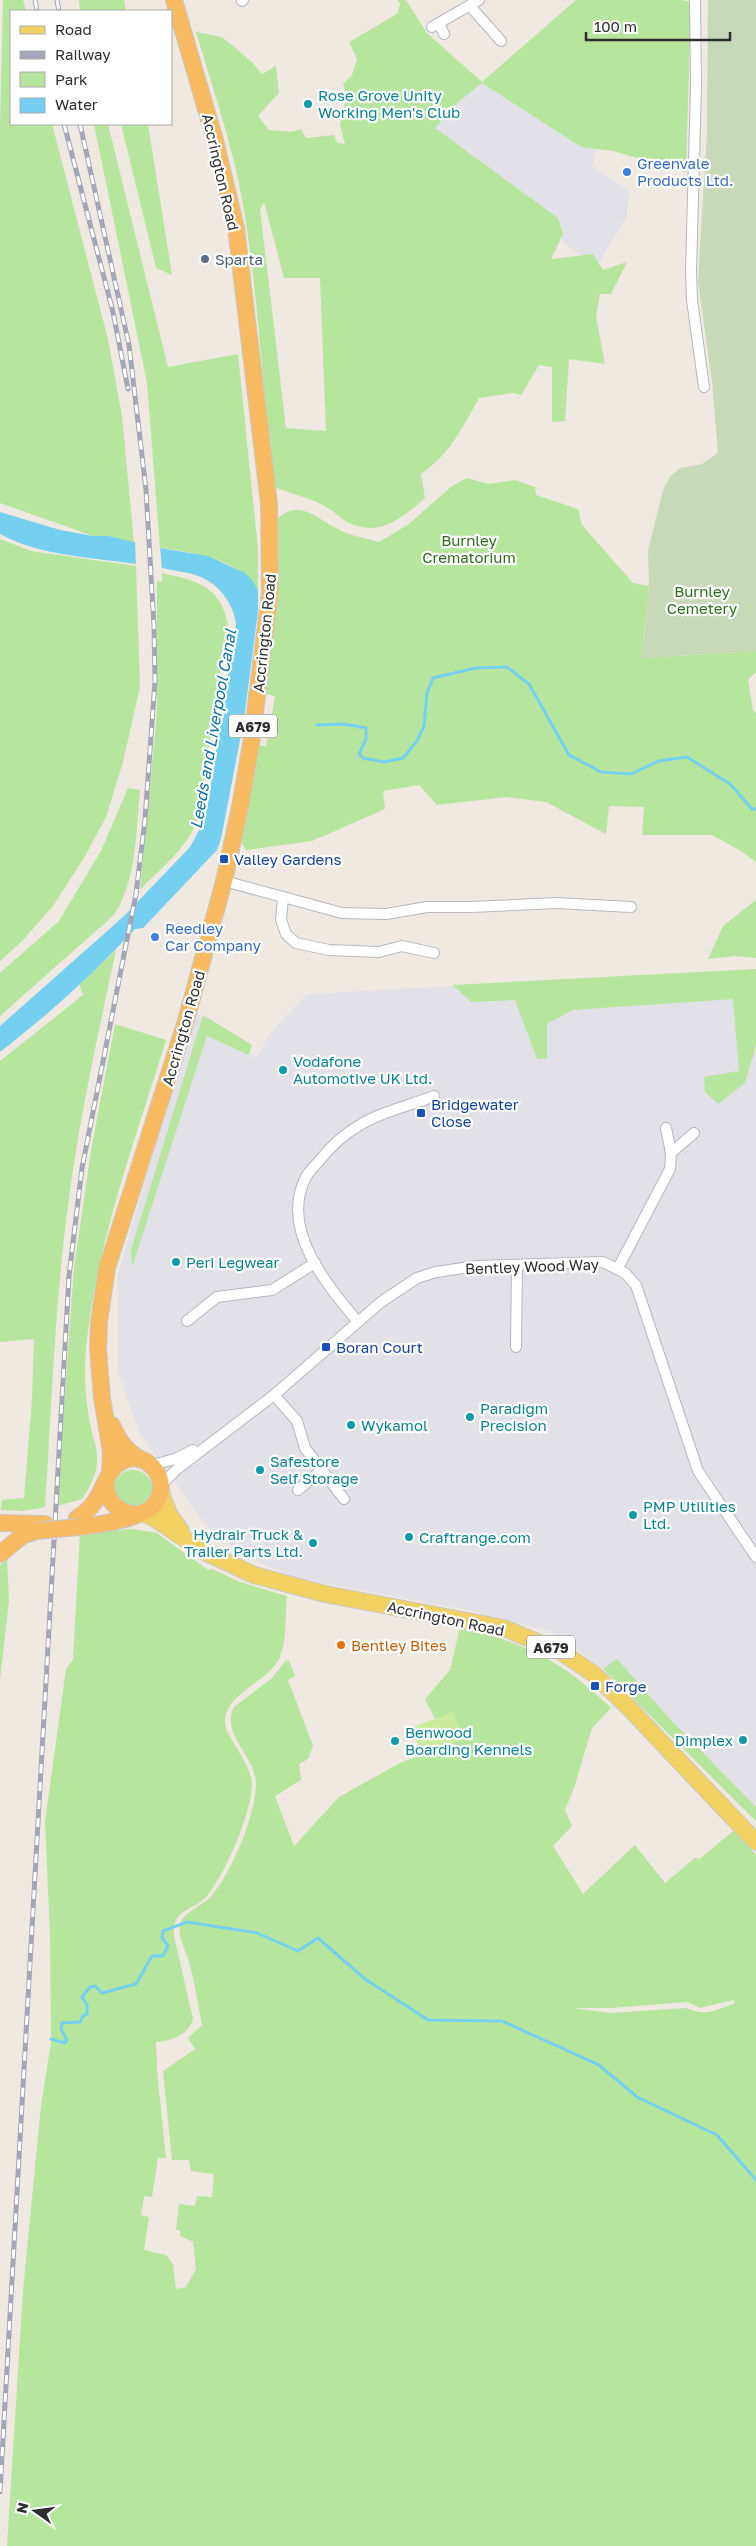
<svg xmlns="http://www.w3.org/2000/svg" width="756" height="2546" font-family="'Golos Text',sans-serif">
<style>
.industrial{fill:#e3e1e8}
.green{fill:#b6e59e;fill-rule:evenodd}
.cemetery{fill:#c8d9b8}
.pitch{fill:#c9ec9a}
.water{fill:#75cff0}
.pier{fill:#efe9e1}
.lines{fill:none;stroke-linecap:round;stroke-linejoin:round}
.stream{stroke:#75cff0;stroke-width:3}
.minor-casing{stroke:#b4b7c1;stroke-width:12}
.primary-casing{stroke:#c9c9c9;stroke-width:18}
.trunk-casing{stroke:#c9c9c9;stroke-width:18}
.minor{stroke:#fff;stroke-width:10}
.primary{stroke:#f2d163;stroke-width:16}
.trunk{stroke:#f8ba60;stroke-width:16}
.rail-casing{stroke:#a3a6b8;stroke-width:5}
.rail{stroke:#fff;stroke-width:3;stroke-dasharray:9;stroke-linecap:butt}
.trunk-bridge-casing{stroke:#c9c9c9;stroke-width:18;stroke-linecap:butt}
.trunk-bridge{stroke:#f8ba60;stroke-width:16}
.culture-dot{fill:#0f9aa8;stroke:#fff;stroke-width:2}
.shop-dot{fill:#3f7fe0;stroke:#fff;stroke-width:2}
.service-dot{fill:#5c6f8a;stroke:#fff;stroke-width:2}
.transit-dot{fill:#1a4fb4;stroke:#fff;stroke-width:2}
.food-dot{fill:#e8710a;stroke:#fff;stroke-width:2}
.labels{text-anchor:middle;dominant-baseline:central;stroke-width:4.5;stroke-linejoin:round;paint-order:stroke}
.shield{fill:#fff;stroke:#6d6d6d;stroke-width:1}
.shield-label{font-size:14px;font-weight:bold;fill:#2e2e2e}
.culture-label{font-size:15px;fill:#0d838f;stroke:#fff;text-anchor:start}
.shop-label{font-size:15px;fill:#366cbe;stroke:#fff;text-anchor:start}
.street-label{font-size:15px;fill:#2e2e2e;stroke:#fff}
.service-label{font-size:15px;fill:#4e5e75;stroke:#fff;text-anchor:start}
.park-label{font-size:15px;fill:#2c6e1b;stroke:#fff}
.transit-label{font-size:15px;fill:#164399;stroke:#fff;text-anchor:start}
.food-label{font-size:15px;fill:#c56008;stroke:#fff;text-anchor:start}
.water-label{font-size:16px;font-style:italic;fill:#0d6fa3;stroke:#fff}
</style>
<rect width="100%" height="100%" fill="#efe9e1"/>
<g class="industrial">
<path d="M482,83L581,147L596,149L592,167L629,191L627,216L596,268L562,241V227L558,218L434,128L458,102Z"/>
<path d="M756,969V1807L670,1719L617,1659L603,1669L552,1632L467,1610L292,1577L242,1555L204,1523L140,1434L118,1373V1273L195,1012L256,1058L271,1032L307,994Z"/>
</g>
<g class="green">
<path d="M3,0H23L26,11H11V124H52L108,339L122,416L134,543L108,536H93L0,503V124Z"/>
<path d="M79,0H124L126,11H80Z"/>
<path d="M397,0H406L427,33L482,82L576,0H682L691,2L686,172L650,164L644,160L613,151L581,147L482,83L458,102L435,128L558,218L563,234L551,259L593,254L603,270L627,262L611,294H600L596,317L605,364L569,359L565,421L552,422V367L539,365L521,395L513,393L479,398C462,428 451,453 421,474L425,498C401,519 379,538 347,522C340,518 335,512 328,508C312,498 291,494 274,487L270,473C263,384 258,293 243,204C233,146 213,89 196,32L222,37L252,62L262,74L276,66L279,93L258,116L269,130L291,132L301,129L306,138L334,135L337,143L345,144L340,125L347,95L343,84L352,75L357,59L349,42L397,14L400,4ZM264,202L284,278H320L326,431L286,428L260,209Z"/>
<path d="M94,124H108L168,367L238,354L258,549V591C243,559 191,552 160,548L147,383Z"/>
<path d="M121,124H148L172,275L156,268Z"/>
<path d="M467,478L488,484L515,480L535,487L536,495L578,509L582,525L633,583L649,586L641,658L756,651V672L748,680L753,710L756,713V862L739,850L712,835H642L644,807L609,806L606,834L546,802L507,797L437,805L419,785L383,791L385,809L312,841L246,850L239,839L255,745L266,746L275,696L263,693L273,523C297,497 312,515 334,527C348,535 363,538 379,542L409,524L452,486Z"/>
<path d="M0,539L31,551L136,566L140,687L123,762L106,817L85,856L53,906L22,941L0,961Z"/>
<path d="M162,573C197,581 220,585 228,625L202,795C200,804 199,814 196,823C186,849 159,870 140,890L157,712V581L162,582Z"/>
<path d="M128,788L140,790C136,831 137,877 115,914L0,1016V973L59,921L101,851Z"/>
<path d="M756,900V958L735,956L708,959L723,926Z"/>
<path d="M116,950C99,1030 81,1110 70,1191C55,1295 52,1402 45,1507L23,1511L1,1510L2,1500L24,1498L32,1399L34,1339L0,1342V1061L83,995L79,984Z"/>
<path d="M756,969V1045L745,1083L718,1104L705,1092L704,1077L739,1071L733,999L573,1010L547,1024V1058L537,1059L515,1000L471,1002L453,985Z"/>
<path d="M203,1015L252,1045L249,1055L207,1036L132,1267L131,1250Z"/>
<path d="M115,1024L166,1040C135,1141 96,1243 86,1348C84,1374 85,1402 91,1428C93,1438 97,1447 97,1457C98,1473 90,1487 82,1499L57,1506L74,1267L92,1145Z"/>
<circle cx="133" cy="1489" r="19"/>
<path d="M132,1529L157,1533L208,1570L212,1569L240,1582L287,1596C285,1615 287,1640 280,1657C269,1684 214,1696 227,1731C235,1746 247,1762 251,1778C257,1803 223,1880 205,1898C189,1913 172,1909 174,1936L193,2019C188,2036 172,2040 156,2042L157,2070L166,2158H158L152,2197L144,2196L141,2215L149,2217L144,2250L166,2255L173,2264L176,2289L186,2287L196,2269L193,2242L180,2236V2231L176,2230L179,2204L195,2206L197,2196L212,2197L214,2174L191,2171L189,2160H172L163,2071L195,2049L188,2038L202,2025C198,2005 195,1984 190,1965C187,1953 177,1936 180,1924C183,1912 205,1905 213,1894C233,1869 255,1816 256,1785C257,1757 220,1735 234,1707L272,1678L286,1660L289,1661L295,1676L288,1680L313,1746L308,1759L299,1764L301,1780L275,1796L294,1846L339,1797L400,1763L462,1739L453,1712L435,1719L425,1699L450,1670L460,1627C528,1644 560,1660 611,1708L592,1728L574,1788L565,1810L572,1826L553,1846L583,1894L635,1845L665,1883L696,1857L698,1860L702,1857L734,1830L756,1855V2546H7L23,2291L41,2106L51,2042L50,1936L45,1822L66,1669L73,1660L80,1532ZM734,2000L735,2003C716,2010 706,2017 686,2008L611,2013L572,2008H611L687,2002L700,2008Z"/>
<path d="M7,1557L9,1600L0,1680V1566Z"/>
<path d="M617,1659L670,1719L756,1807V1821L603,1669Z"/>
</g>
<path class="cemetery" d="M708,0H756V651L641,658L649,586L648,550L663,490L671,475L681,468L702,464L718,453L712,381L698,281L707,132Z"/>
<path class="pitch" d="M453,1712L463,1739L422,1755L411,1728Z"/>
<path class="water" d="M0,512L60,530L93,536H108L160,548L208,556L245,573L253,581L258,591V611L244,719L221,839L217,850L143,928L135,929C94,973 48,1015 0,1052V1026L123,917L190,847L203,823L208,803L236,624C234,605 220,585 201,577C192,573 181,572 172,570C119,558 46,560 0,534Z"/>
<path class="pier" d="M135,540L160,546L162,570L136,566Z"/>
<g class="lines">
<g class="stream">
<path d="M317,725L344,724L366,728V739L359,754L363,758L384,762L403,758L417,741L424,726L427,693L433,678L476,668L507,667L529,684L569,755L601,772L631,774L659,761L687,757L730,784L752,809H756"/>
<path d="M51,2039L65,2043L67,2040L61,2029L62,2023L80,2022L83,2016L87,2014V2005L82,1997L90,1987L95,1986L102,1993L136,1984L152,1956H163L168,1946L162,1938L163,1931L187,1922L257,1933L298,1951L318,1938L365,1979L428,2020L502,2021L599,2065L637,2097L717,2135L756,2180"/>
</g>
<g class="minor-casing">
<g id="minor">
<path d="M695,0L696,86L691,271L692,300L704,387"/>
<path d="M242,1L243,0"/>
<path d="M470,6L501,41"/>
<path d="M439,24L444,34"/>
<path d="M432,27L479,0"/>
<path d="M224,881L342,913L386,914L427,907H471L556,903L631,907"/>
<path d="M283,898L281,920L286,934L296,943L329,950L379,952L402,946L434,953"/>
<path d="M666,1128L671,1153"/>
<path d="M618,1268L670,1169L671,1153L694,1133"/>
<path d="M187,1321L217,1297L272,1290L315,1263"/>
<path d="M358,1322C327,1285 279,1229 306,1177C309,1171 316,1165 320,1160C331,1146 344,1134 360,1125C380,1112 412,1105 434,1096"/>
<path d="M516,1347L517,1265"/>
<path d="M274,1395L297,1421L305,1448L344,1499"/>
<path d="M152,1465L175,1459L193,1450"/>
<path d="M161,1485L177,1469L274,1395L381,1302L417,1278L436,1272L477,1266L603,1262L625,1273L636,1285L698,1471L756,1557"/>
<path d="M298,1490L322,1470"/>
</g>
</g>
<g class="primary-casing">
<g id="primary">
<path d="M161,1493L169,1514L181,1531"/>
<path d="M142,1513L154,1518L203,1551L254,1575L325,1594L504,1628L561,1652L594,1674L628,1707L756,1842"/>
</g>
</g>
<g class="trunk-casing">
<g id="trunk">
<path d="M112,1425C119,1441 126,1451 142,1460"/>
<path d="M110,1473L111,1452L102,1398L98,1349L99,1322L107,1268L185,1024L224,881L240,807L251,744L270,593L269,504L236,228L215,140L174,0"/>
<path d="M106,1482C106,1501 117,1512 135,1514"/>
<path d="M77,1518C105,1502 102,1473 121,1462C149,1446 175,1486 152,1507C138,1519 97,1525 79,1527"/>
<path d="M0,1523L45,1524"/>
<path d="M0,1554L22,1536L36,1531"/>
</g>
</g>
<use href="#minor" class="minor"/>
<use href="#primary" class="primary"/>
<use href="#trunk" class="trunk"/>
<g class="rail-casing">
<g id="rail">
<path d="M35,0L37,11"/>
<path d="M57,0L59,11"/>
<path d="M64,124L113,312L128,389"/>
<path d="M0,2492L69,1276L82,1168L136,894L145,820L155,681L154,626L146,490L129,345L80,124"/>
</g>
</g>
<use href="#rail" class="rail"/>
<g class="trunk-bridge-casing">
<path id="trunk-bridge" d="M36,1531L79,1527"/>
</g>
<use href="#trunk-bridge" class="trunk-bridge"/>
</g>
<g class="culture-dot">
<circle cx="308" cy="104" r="5"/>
<circle cx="283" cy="1070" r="5"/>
<circle cx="176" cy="1262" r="5"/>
<circle cx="470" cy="1417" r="5"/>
<circle cx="351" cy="1425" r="5"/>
<circle cx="260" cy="1470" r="5"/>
<circle cx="633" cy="1515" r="5"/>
<circle cx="409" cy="1537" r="5"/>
<circle cx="313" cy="1543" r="5"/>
<circle cx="743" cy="1740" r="5"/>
<circle cx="395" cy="1741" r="5"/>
</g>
<g class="shop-dot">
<circle cx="627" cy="172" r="5"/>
<circle cx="155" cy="937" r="5"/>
</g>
<circle class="service-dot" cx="205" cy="259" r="5"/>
<g class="transit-dot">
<rect x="219" y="854" width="10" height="10" rx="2.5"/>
<rect x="416" y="1108" width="10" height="10" rx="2.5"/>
<rect x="321" y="1342" width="10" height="10" rx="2.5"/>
<rect x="590" y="1681" width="10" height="10" rx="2.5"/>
</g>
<circle class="food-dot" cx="341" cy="1645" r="5"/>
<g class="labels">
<g class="shield">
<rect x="229" y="714.5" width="48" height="23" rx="4"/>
<rect x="527" y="1635.5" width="48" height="23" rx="4"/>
</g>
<g class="shield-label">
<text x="253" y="726">A679</text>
<text x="551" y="1647">A679</text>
</g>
<g class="culture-label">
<text x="318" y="95">Rose Grove Unity<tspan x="318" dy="17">Working Men's Club</tspan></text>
<text x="293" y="1061">Vodafone<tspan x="293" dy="17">Automotive UK Ltd.</tspan></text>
<text x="186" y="1262">Peri Legwear</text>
<text x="480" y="1408">Paradigm<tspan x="480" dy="17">Precision</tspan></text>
<text x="361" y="1425">Wykamol</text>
<text x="270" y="1461">Safestore<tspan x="270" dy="17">Self Storage</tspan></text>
<text x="643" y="1506">PMP Utilities<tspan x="643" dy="17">Ltd.</tspan></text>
<text x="303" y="1534" text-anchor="end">Hydrair Truck &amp;<tspan x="303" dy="17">Trailer Parts Ltd.</tspan></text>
<text x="419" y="1537">Craftrange.com</text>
<text x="405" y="1732">Benwood<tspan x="405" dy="17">Boarding Kennels</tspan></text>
<text x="733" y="1740" text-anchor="end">Dimplex</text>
</g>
<g class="shop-label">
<text x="637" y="163">Greenvale<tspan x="637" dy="17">Products Ltd.</tspan></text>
<text x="165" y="928">Reedley<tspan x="165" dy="17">Car Company</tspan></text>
</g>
<g class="street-label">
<text transform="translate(221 172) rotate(77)">Accrington Road</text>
<text transform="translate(264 633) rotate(-84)">Accrington Road</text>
<text transform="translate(183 1028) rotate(-74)">Accrington Road</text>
<text transform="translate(532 1266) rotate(-2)">Bentley Wood Way</text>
<text transform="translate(446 1618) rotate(12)">Accrington Road</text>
</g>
<g class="service-label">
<text x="215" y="259">Sparta</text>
</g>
<g class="park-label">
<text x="469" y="540">Burnley<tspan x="469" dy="17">Crematorium</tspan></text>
<text x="702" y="591">Burnley<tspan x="702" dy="17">Cemetery</tspan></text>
</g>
<g class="transit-label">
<text x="234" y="859">Valley Gardens</text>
<text x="431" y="1104">Bridgewater<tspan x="431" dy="17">Close</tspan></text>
<text x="336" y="1347">Boran Court</text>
<text x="605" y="1686">Forge</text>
</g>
<g class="food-label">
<text x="351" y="1645">Bentley Bites</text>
</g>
<g class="water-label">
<text transform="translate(213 729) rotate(-80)">Leeds and Liverpool Canal</text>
</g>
</g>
<rect x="10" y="10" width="162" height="115" fill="#ffffff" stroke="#ababab"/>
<rect x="20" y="26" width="25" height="8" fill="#f2d163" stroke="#ababab"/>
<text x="55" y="35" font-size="15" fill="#2e2e2e">Road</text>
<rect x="20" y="51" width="25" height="8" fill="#a3a6b8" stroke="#ababab"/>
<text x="55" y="60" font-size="15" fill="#2e2e2e">Railway</text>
<rect x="20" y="72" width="25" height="15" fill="#b6e59e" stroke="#ababab"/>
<text x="55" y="85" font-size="15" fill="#2e2e2e">Park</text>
<rect x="20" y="98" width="25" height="15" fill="#75cff0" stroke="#ababab"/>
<text x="55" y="110" font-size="15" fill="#2e2e2e">Water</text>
<g transform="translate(35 2511) rotate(284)" stroke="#ffffff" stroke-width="4" paint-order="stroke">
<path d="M0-4L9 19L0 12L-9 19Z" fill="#2e2e2e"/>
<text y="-8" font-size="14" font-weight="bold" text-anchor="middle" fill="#2e2e2e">N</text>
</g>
<path d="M586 32v8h144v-8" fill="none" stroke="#2e2e2e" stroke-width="2.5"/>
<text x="594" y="32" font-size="15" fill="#2e2e2e" stroke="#ffffff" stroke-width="4" paint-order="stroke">100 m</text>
</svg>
